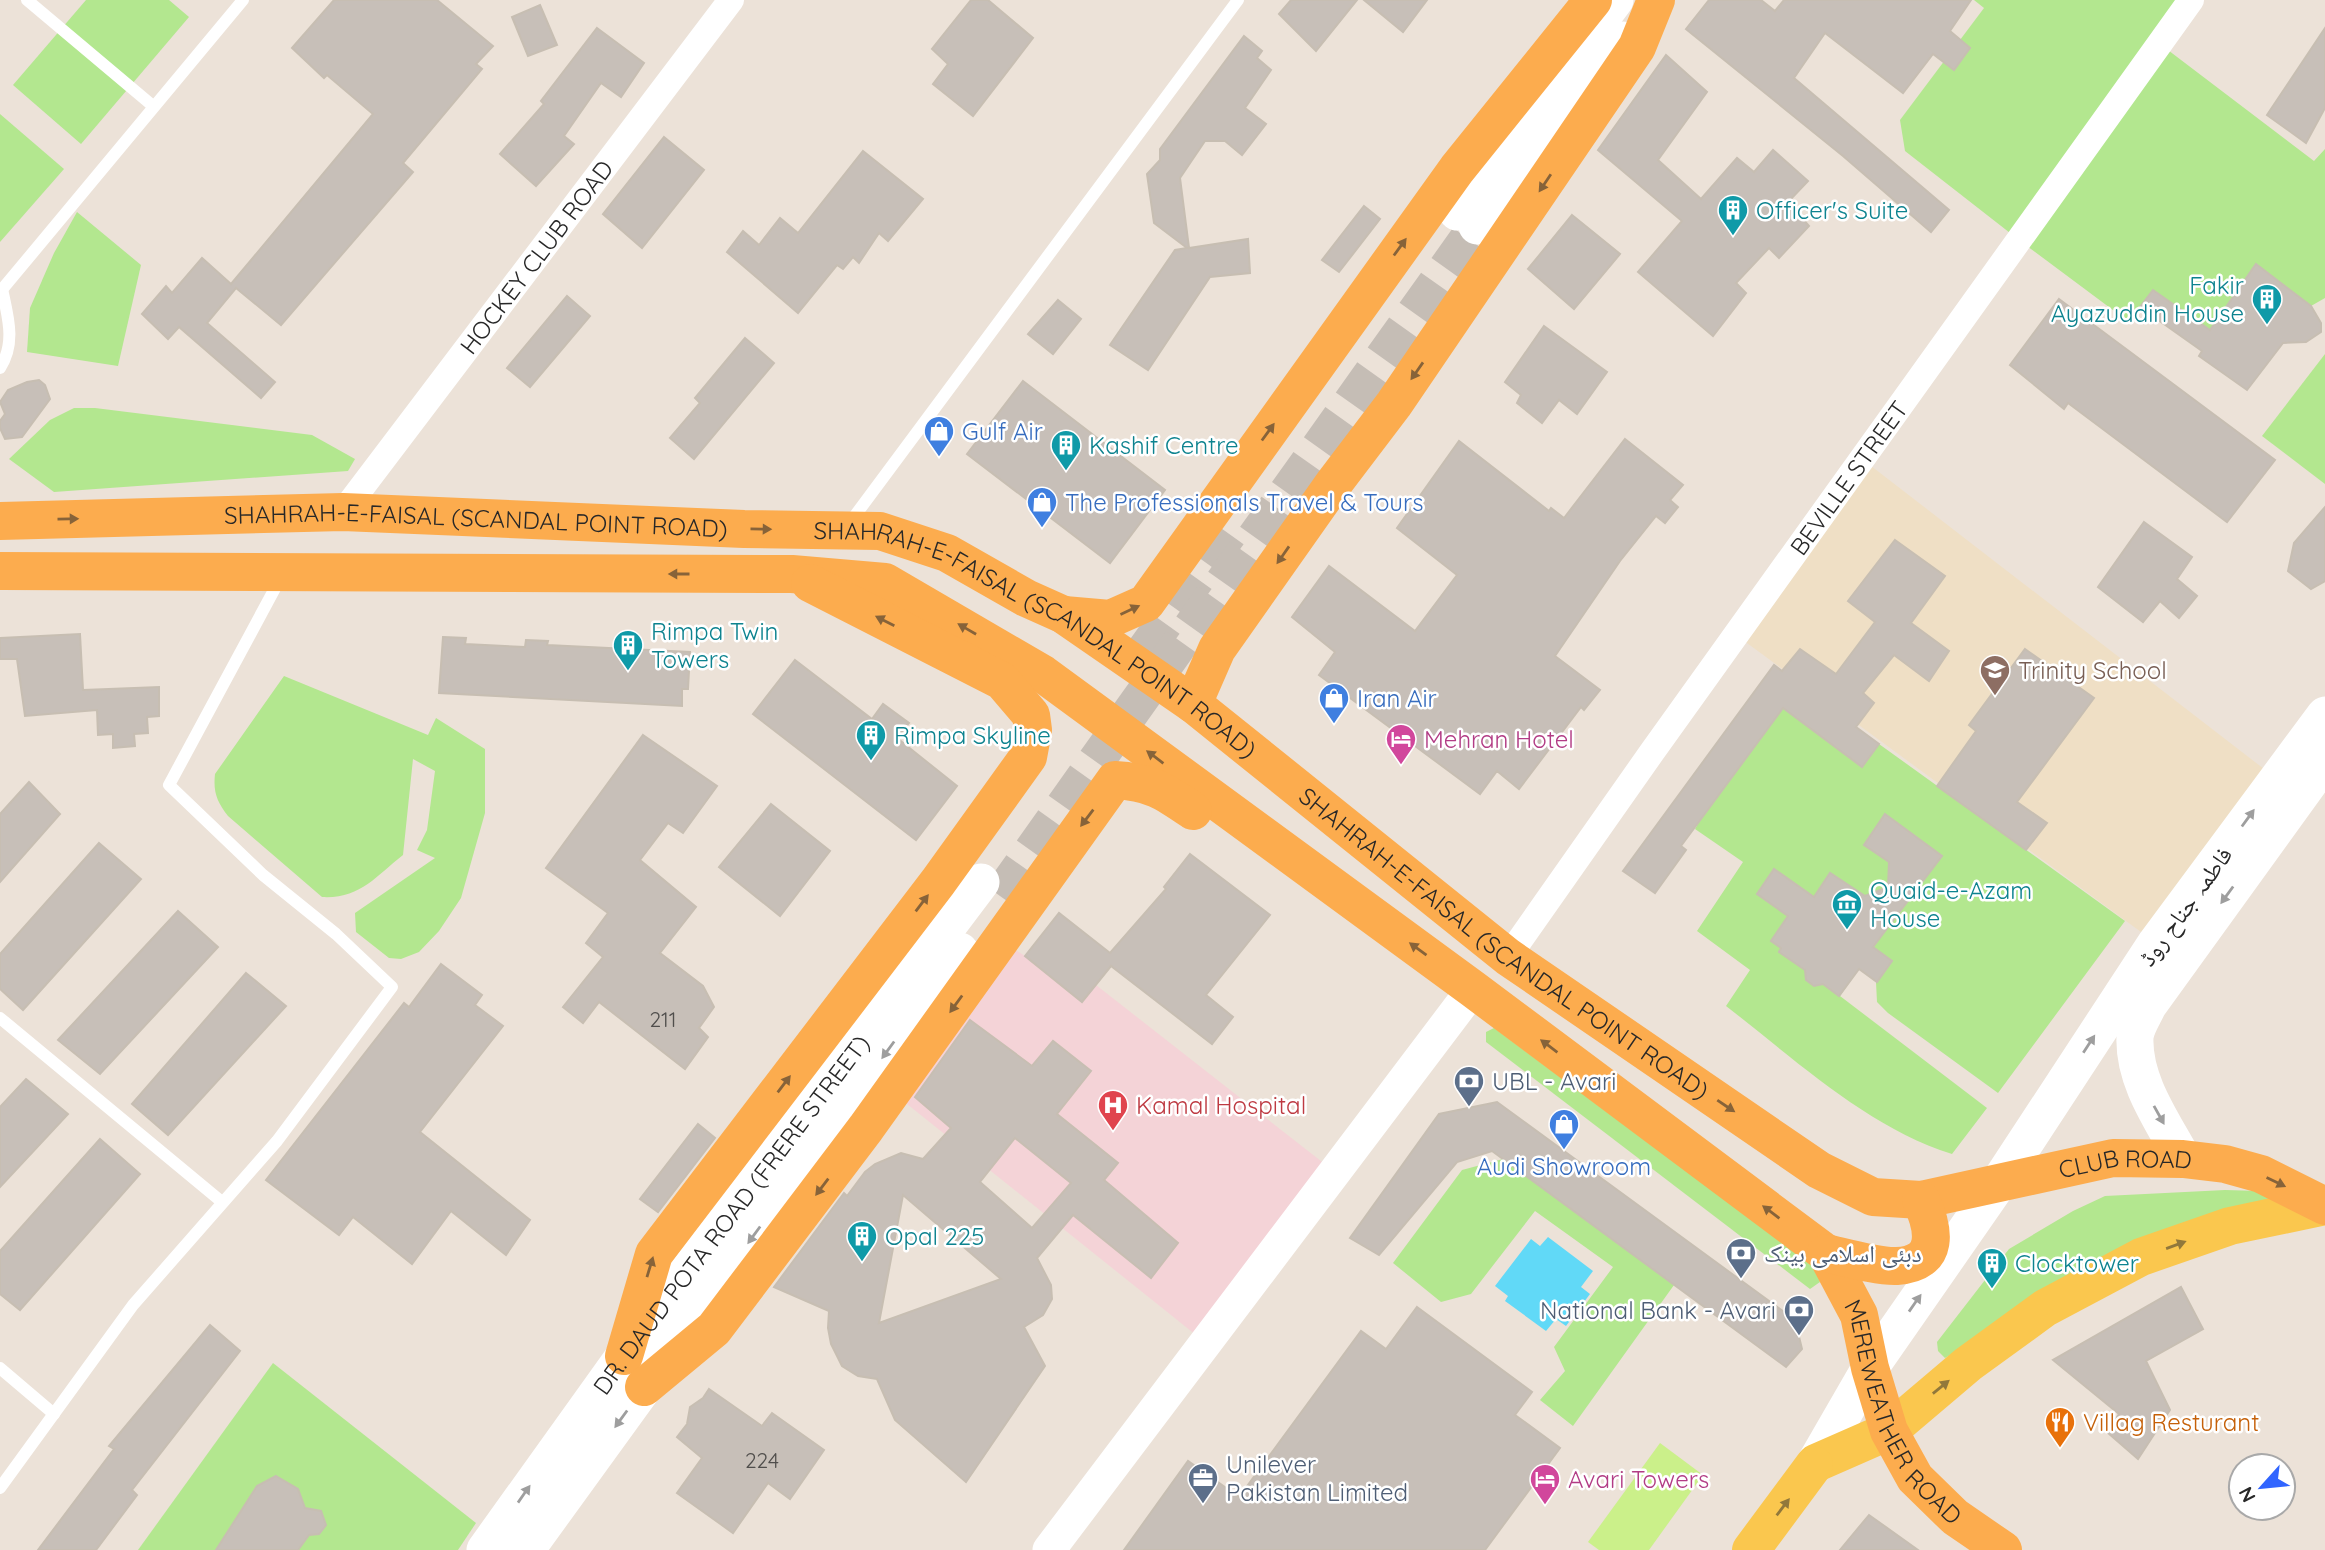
<svg xmlns="http://www.w3.org/2000/svg" width="2325" height="1550" font-family="Quicksand,'Noto Naskh Arabic',sans-serif">
<style>
.education{fill:#efdfc5}
.medical{fill:#f4d3d7}
.green{fill:#b3e78f}
.pitch{fill:#cbf08a}
.water{fill:#61d9f7}
.building{fill:#c7bfb8;stroke:#c7beb2;stroke-width:2;fill-rule:evenodd}
.lines{fill:none;stroke-linecap:round;stroke-linejoin:round}
.secondary-tunnel{stroke:#c5bdb5;stroke-width:37;stroke-dasharray:37 18;stroke-linecap:butt}
.service{stroke:#fff;stroke-width:12}
.minor{stroke:#fff;stroke-width:26}
.tertiary{stroke:#fff;stroke-width:33}
.secondary{stroke:#fff;stroke-width:37}
.primary{stroke:#fac74e;stroke-width:38}
.trunk{stroke:#fcac4e;stroke-width:38}
.oneway{fill:#876339}
.oneway2{fill:#9e9e9e}
.oneway3{fill:#91783b}
.labels{text-anchor:middle;dominant-baseline:central;stroke-width:5;stroke-linejoin:round;paint-order:stroke}
.number-label{font-size:21px;fill:#504e4c}
.culture-label{font-size:24px;fill:#0d838f;stroke:#fff;text-anchor:start}
.street-label{font-size:24px;fill:#282828;stroke:#fff}
.shop-label{font-size:24px;fill:#366cbe;stroke:#fff;text-anchor:start}
.education-label{font-size:24px;fill:#785e54;stroke:#fff;text-anchor:start}
.hotel-label{font-size:24px;fill:#b23c85;stroke:#fff;text-anchor:start}
.service-label{font-size:24px;fill:#4e5e75;stroke:#fff;text-anchor:start}
.health-label{font-size:24px;fill:#be3a42;stroke:#fff;text-anchor:start}
.food-label{font-size:24px;fill:#c56008;stroke:#fff;text-anchor:start}
</style>
<rect width="100%" height="100%" fill="#ece2d8"/>
<path class="education" d="M1862,459L2277,779L2156,943L1736,635Z"/>
<path class="medical" d="M1002,941L1025,956L1082,1002L1096,985L1335,1172L1206,1343L892,1092Z"/>
<g class="green">
<path d="M86,0H169L189,17L81,144L13,85Z"/>
<path d="M1974,0H2191L2160,44L2314,161L2325,149V298L2311,306L2256,264L2210,330L2153,291L2129,322L2019,240L1905,151L1900,120L1984,8Z"/>
<path d="M0,114L64,169L0,242Z"/>
<path d="M77,212L141,265L118,366L27,352L30,308L54,253Z"/>
<path d="M2325,354V484L2262,436Z"/>
<path d="M74,408H95L312,435L355,459L348,471L54,492L9,459L50,420Z"/>
<path d="M284,676L428,735L436,718L485,749V813L461,898L439,931L419,952L401,959L389,958L356,932L355,913L435,858L417,850L427,830L435,771L413,759L403,855C375,877 360,899 322,897L228,816C217,802 213,792 215,774Z"/>
<path d="M1783,708L1862,767L1879,744L2125,921L1998,1093L1888,1013L1877,1002L1876,982L1859,969L1840,996L1987,1108L1952,1154C1867,1127 1796,1060 1726,1006L1750,970L1697,931L1743,862L1695,829L1701,818Z"/>
<path d="M1494,1028L1814,1266L1820,1282L1810,1289L1486,1042V1032Z"/>
<path d="M1503,1159L1674,1285L1573,1426L1540,1400L1565,1371L1554,1347L1613,1267L1535,1211L1471,1294L1441,1302L1393,1263L1462,1170Z"/>
<path d="M2225,1190L2259,1191L2325,1201L2173,1231L1945,1358L1938,1351L1937,1342L2009,1249L2073,1211L2105,1196Z"/>
<path d="M273,1363L476,1523L458,1550H138Z"/>
</g>
<path class="pitch" d="M1660,1443L1703,1475L1649,1550H1599L1588,1542Z"/>
<path class="water" d="M1548,1237L1593,1271L1581,1287L1590,1294L1566,1326L1556,1319L1546,1331L1505,1301L1508,1296L1495,1286L1531,1239L1540,1246Z"/>
<g class="building">
<path d="M334,0H437L493,46L476,64L482,69L403,163L413,172L281,325L236,288L207,323L275,382L261,398L179,327L168,339L142,314L166,286L172,293L202,258L231,284L373,114L327,75L324,78L292,48Z"/>
<path d="M971,0H988L1033,38L973,116L933,84L948,64L932,49Z"/>
<path d="M1291,0H1357L1316,51L1279,14Z"/>
<path d="M1364,0H1427L1403,32Z"/>
<path d="M1709,0H1761L1775,11L1784,0H1971L1950,31L1970,48L1954,70L1933,54L1903,93L1825,33L1794,78L1949,210L1931,232L1843,156L1686,29Z"/>
<path d="M540,5L557,45L528,56L512,17Z"/>
<path d="M597,28L644,63L621,97L601,83L564,136L574,144L536,186L500,154L544,104L541,101Z"/>
<path d="M2325,28V108L2306,143L2267,115Z"/>
<path d="M1244,36L1262,51L1257,58L1271,70L1245,108L1266,124L1242,155L1225,141H1205L1180,178L1189,248L1248,239L1250,273L1210,277L1148,370L1110,345L1175,250L1187,248L1154,223L1147,174L1160,160V149Z"/>
<path d="M1666,55L1707,92L1658,160L1701,199L1737,158L1754,172L1773,150L1808,181L1788,202L1809,226L1779,258L1769,248L1736,283L1746,293L1713,336L1638,272L1682,221L1598,150Z"/>
<path d="M664,137L704,170L642,248L603,214Z"/>
<path d="M863,151L923,199L888,241L879,233L859,263L853,257L843,269L837,265L798,313L727,252L743,231L759,245L780,218L798,233Z"/>
<path d="M1364,206L1380,219L1339,272L1322,260Z"/>
<path d="M1572,215L1620,254L1574,309L1528,269Z"/>
<path d="M2256,264L2311,306L2321,323V332L2306,342L2283,343L2247,390L2199,356L2202,351L2140,307L2153,290L2210,330Z"/>
<path d="M567,296L590,316L530,387L507,368Z"/>
<path d="M2059,299L2275,460L2227,522L2068,403L2064,409L2010,365Z"/>
<path d="M1058,300L1081,319L1053,354L1028,334Z"/>
<path d="M1544,326L1607,372L1577,414L1559,400L1542,423L1517,403L1521,395L1505,382Z"/>
<path d="M745,338L774,363L694,459L670,438L700,403L695,398Z"/>
<path d="M39,380L45,385L50,399L22,437L5,439L0,428V421L5,414L0,402L8,390L27,382Z"/>
<path d="M1023,381L1165,490L1110,563L967,454Z"/>
<path d="M1625,439L1683,485L1670,500L1678,507L1665,523L1656,516L1620,561L1555,656L1600,690L1584,710L1581,707L1519,789L1497,771L1480,794L1319,675L1335,652L1292,617L1329,566L1415,631L1457,575L1397,528L1459,441L1549,511L1551,508L1564,518Z"/>
<path d="M2325,507V581L2311,589L2288,571L2294,543Z"/>
<path d="M2144,522L2192,557L2177,579L2197,596L2179,618L2160,601L2143,622L2098,587Z"/>
<path d="M1895,540L1945,576L1911,623L1949,651L1929,681L1894,655L1863,693L1874,703L1856,727L1879,744L1862,767L1783,708L1681,846L1686,850L1655,893L1623,871L1774,665L1782,671L1800,649L1836,674L1875,622L1848,601Z"/>
<path d="M80,634L83,690L159,687V716L147,717L148,733L134,734L135,746L113,748V734L98,735L97,710L25,716L17,659H0V638Z"/>
<path d="M443,637L466,638L465,644L525,647L526,640L548,641L547,645L690,652L688,689H682V706L439,693Z"/>
<path d="M2025,649L2094,698L2017,802L2047,823L2026,850L1937,786L1976,731L1969,725Z"/>
<path d="M795,660L872,719L883,704L909,723L897,738L957,786L916,840L753,714Z"/>
<path d="M643,735L717,786L683,833L668,823L640,860L696,907L660,953L703,986L714,1007L699,1028L708,1037L685,1069L599,1002L583,1023L563,1007L603,957L586,943L608,913L546,868Z"/>
<path d="M29,782L60,814L0,882V814Z"/>
<path d="M771,804L830,851L780,916L719,867Z"/>
<path d="M1885,814L1942,856L1873,947L1892,961L1877,982L1859,969L1839,996L1823,984L1814,986L1806,980L1805,970L1779,952L1781,948L1771,941L1788,916L1757,894L1774,869L1814,897L1830,873L1865,896L1888,887L1889,862L1864,845Z"/>
<path d="M99,843L141,879L23,1010L0,989V954Z"/>
<path d="M1190,854L1270,915L1206,995L1233,1017L1212,1044L1111,966L1082,1002L1025,956L1059,913L1110,953L1166,889L1164,887Z"/>
<path d="M178,911L218,947L100,1074L58,1040Z"/>
<path d="M441,964L482,995L475,1005L503,1026L420,1132L530,1220L506,1255L451,1211L412,1264L353,1217L339,1235L266,1180L404,1003L409,1007Z"/>
<path d="M246,973L286,1006L168,1135L132,1104Z"/>
<path d="M970,1020L1032,1066L1053,1041L1091,1071L1057,1114L1118,1163L1104,1180L1178,1243L1151,1278L1073,1215L1037,1258L1051,1285L1052,1299L1043,1315L1024,1327L1045,1366L966,1482L895,1420L877,1379L858,1376L842,1366L831,1344L828,1328L829,1311L774,1287L844,1193L847,1196L865,1172L875,1164L901,1153L923,1159L951,1128L915,1097ZM1015,1138L1071,1183L1032,1228L980,1182ZM903,1195L1001,1279L879,1323Z"/>
<path d="M26,1079L68,1114L0,1187V1107Z"/>
<path d="M1497,1102L1795,1320L1802,1349L1786,1367L1492,1151L1457,1162L1379,1255L1350,1238L1439,1114Z"/>
<path d="M698,1124L715,1138L658,1212L640,1199Z"/>
<path d="M100,1139L140,1174L20,1310L0,1294V1251Z"/>
<path d="M2181,1287L2203,1329L2146,1361L2170,1410L2138,1459L2107,1432L2119,1414L2053,1360Z"/>
<path d="M1417,1307L1532,1392L1515,1415L1560,1448L1485,1550H1124L1188,1461L1239,1497L1361,1331L1386,1349Z"/>
<path d="M210,1325L240,1351L132,1490L137,1495L96,1550H38L114,1449L109,1446Z"/>
<path d="M709,1389L762,1426L772,1413L824,1450L790,1499L768,1483L733,1533L677,1493L702,1458L677,1437L687,1424L690,1407L703,1398Z"/>
<path d="M276,1476L298,1489L305,1508L321,1511L326,1525L319,1534L309,1535L298,1550H216L257,1486Z"/>
<path d="M1869,1515L1918,1550H1840Z"/>
</g>
<g class="lines">
<g class="secondary-tunnel">
<path d="M1143,653L1236,523"/>
<path d="M1000,896L1477,226"/>
</g>
<g class="service">
<path d="M27,0L153,106"/>
<path d="M0,292L243,0"/>
<path d="M0,368C16,343 8,317 2,289"/>
<path d="M848,525L1238,0"/>
<path d="M0,1018L222,1202"/>
<path d="M0,1368L54,1414"/>
<path d="M0,1488L133,1305L277,1141L392,987L336,934L263,875L169,785L280,579"/>
</g>
<g class="minor">
<path id="s1" d="M343,512L731,0"/>
<path id="s2" d="M1508,957L1652,752L2191,0"/>
</g>
<path class="tertiary" d="M1049,1550L1473,989"/>
<g class="secondary">
<path d="M1457,212L1615,0"/>
<path d="M1477,226L1623,40"/>
<path d="M2183,1159C2163,1122 2133,1081 2135,1037C2136,1027 2144,1015 2148,1006L2325,761"/>
<path d="M1814,1465L1870,1368L1998,1184L2156,943L2325,715"/>
<path id="s3" d="M485,1550L624,1356L981,882"/>
<path d="M526,1550L960,951"/>
</g>
<g class="primary">
<path d="M1816,1463L1889,1431L1968,1364L2045,1308L2141,1257L2230,1226L2325,1206"/>
<path d="M1751,1550L1814,1465"/>
</g>
<g class="trunk">
<path id="s4" d="M0,521L343,512L744,529L880,531L947,553L1026,598L1064,615L1193,704L1508,957L1819,1170L1873,1197L1921,1200L2113,1158L2183,1159L2225,1164L2261,1174L2325,1206"/>
<path id="s5" d="M0,571L792,574L885,582L1043,674L1473,989L1826,1253L1859,1315L1870,1368L1889,1431L1915,1478L1955,1517L2003,1550"/>
<path d="M1064,615L1110,619L1146,603L1457,169L1593,0"/>
<path d="M1193,704L1217,649L1334,483L1394,404L1637,47L1656,0"/>
<path d="M1826,1253C1844,1257 1879,1267 1897,1266C1941,1263 1934,1229 1921,1200"/>
<path d="M624,1356L654,1254L938,882L1028,757L1033,730L1031,715L1002,681L810,583"/>
<path d="M644,1387L714,1329L866,1128L1115,780C1151,782 1164,791 1193,811"/>
</g>
</g>
<defs><path id="oneway-solid" d="M-6-.8H1V-3.2L6.5 0L1 3.2V.8H-6Z" transform="scale(1.75)"/></defs>
<g class="oneway">
<use href="#oneway-solid" transform="translate(1545 183) rotate(124)"/>
<use href="#oneway-solid" transform="translate(1400 247) rotate(-54)"/>
<use href="#oneway-solid" transform="translate(1417 371) rotate(125)"/>
<use href="#oneway-solid" transform="translate(1268 432) rotate(-54)"/>
<use href="#oneway-solid" transform="translate(68 519) rotate(-1)"/>
<use href="#oneway-solid" transform="translate(761 529) rotate(1)"/>
<use href="#oneway-solid" transform="translate(1283 555) rotate(125)"/>
<use href="#oneway-solid" transform="translate(679 574) rotate(-180)"/>
<use href="#oneway-solid" transform="translate(1130 610) rotate(-25)"/>
<use href="#oneway-solid" transform="translate(885 621) rotate(-153)"/>
<use href="#oneway-solid" transform="translate(967 629) rotate(-150)"/>
<use href="#oneway-solid" transform="translate(1155 757) rotate(-143)"/>
<use href="#oneway-solid" transform="translate(1087 818) rotate(127)"/>
<use href="#oneway-solid" transform="translate(922 903) rotate(-53)"/>
<use href="#oneway-solid" transform="translate(1418 949) rotate(-144)"/>
<use href="#oneway-solid" transform="translate(956 1004) rotate(126)"/>
<use href="#oneway-solid" transform="translate(1549 1046) rotate(-143)"/>
<use href="#oneway-solid" transform="translate(784 1084) rotate(-53)"/>
<use href="#oneway-solid" transform="translate(1726 1106) rotate(34)"/>
<use href="#oneway-solid" transform="translate(2276 1182) rotate(26)"/>
<use href="#oneway-solid" transform="translate(822 1187) rotate(127)"/>
<use href="#oneway-solid" transform="translate(1771 1212) rotate(-143)"/>
<use href="#oneway-solid" transform="translate(650 1267) rotate(-73)"/>
</g>
<g class="oneway2">
<use href="#oneway-solid" transform="translate(2248 818) rotate(-54)"/>
<use href="#oneway-solid" transform="translate(2227 895) rotate(126)"/>
<use href="#oneway-solid" transform="translate(2089 1044) rotate(-57)"/>
<use href="#oneway-solid" transform="translate(888 1050) rotate(126)"/>
<use href="#oneway-solid" transform="translate(2159 1115) rotate(61)"/>
<use href="#oneway-solid" transform="translate(754 1235) rotate(126)"/>
<use href="#oneway-solid" transform="translate(1915 1303) rotate(-55)"/>
<use href="#oneway-solid" transform="translate(621 1419) rotate(126)"/>
<use href="#oneway-solid" transform="translate(524 1494) rotate(-55)"/>
</g>
<g class="oneway3">
<use href="#oneway-solid" transform="translate(2176 1245) rotate(-20)"/>
<use href="#oneway-solid" transform="translate(1941 1387) rotate(-39)"/>
<use href="#oneway-solid" transform="translate(1783 1507) rotate(-53)"/>
</g>
<defs>
<g id="building-pin" transform="scale(1.575)"><path d="M0 17L-7.5 6A9.5 9.5 0 1 1 7.5 6Z" fill="#0f9aa8" stroke="#fff"/><path d="M-4-6H4V6H1V3H-1V6H-4ZM-2.5-4.3h1.7v1.8h-1.7ZM.8-4.3h1.7v1.8H.8ZM-2.5-1h1.7V.8h-1.7ZM.8-1h1.7V.8H.8Z" fill="#fff"/></g>
<g id="shop-pin" transform="scale(1.575)"><path d="M0 17L-7.5 6A9.5 9.5 0 1 1 7.5 6Z" fill="#3f7fe0" stroke="#fff"/><path d="M-5-2.5h2.3a2.7 3.5 0 0 1 5.4 0H5L5.5 6h-11ZM-1.5-2.5h3a1.5 2.3 0 0 0-3 0Z" fill="#fff"/></g>
<g id="school-pin" transform="scale(1.575)"><path d="M0 17L-7.5 6A9.5 9.5 0 1 1 7.5 6Z" fill="#8d6e63" stroke="#fff"/><path d="M0-5L7-2L0 1L-7-2ZM-4 1L0 2.5L4 1V4Q0 6-4 4Z" fill="#fff"/></g>
<g id="hotel-pin" transform="scale(1.575)"><path d="M0 17L-7.5 6A9.5 9.5 0 1 1 7.5 6Z" fill="#d1479c" stroke="#fff"/><path d="M-6-4.5h1.5V1H6V5H4.5V3h-9V5H-6ZM-4 0a1.8 1.8 0 1 1 3.6 0ZM.5 0V-2.5h3Q6-2.5 6 0Z" fill="#fff"/></g>
<g id="museum-pin" transform="scale(1.575)"><path d="M0 17L-7.5 6A9.5 9.5 0 1 1 7.5 6Z" fill="#0f9aa8" stroke="#fff"/><path d="M0-6L6-3V-2H-6V-3ZM-5-1h2V3h-2ZM-1-1h2V3h-2ZM3-1h2V3H3ZM-6 4H6V6H-6Z" fill="#fff"/></g>
<g id="bank-pin" transform="scale(1.575)"><path d="M0 17L-7.5 6A9.5 9.5 0 1 1 7.5 6Z" fill="#5c6f8a" stroke="#fff"/><path d="M-6-4H6V4H-6ZM0-2.3a2.3 2.3 0 1 0 0 4.6a2.3 2.3 0 1 0 0-4.6Z" fill="#fff"/></g>
<g id="hospital-pin" transform="scale(1.575)"><path d="M0 17L-7.5 6A9.5 9.5 0 1 1 7.5 6Z" fill="#e0444e" stroke="#fff"/><path d="M-5-5h3v3.5h4V-5h3V5h-3V1.5h-4V5h-3Z" fill="#fff"/></g>
<g id="restaurant-pin" transform="scale(1.575)"><path d="M0 17L-7.5 6A9.5 9.5 0 1 1 7.5 6Z" fill="#e8710a" stroke="#fff"/><path d="M-5-6h1v4h1v-4h1v4h1v-4h1v5L-1.5 .5V6h-2V.5L-5-1ZM5-6V6H3V1.5H1.5Q1.5-4 5-6Z" fill="#fff"/></g>
<g id="office-pin" transform="scale(1.575)"><path d="M0 17L-7.5 6A9.5 9.5 0 1 1 7.5 6Z" fill="#5c6f8a" stroke="#fff"/><path d="M-6-3h4V-5.5h4V-3h4V5H-6ZM-1-4.5V-3h2v-1.5ZM-6 0V1H6V0Z" fill="#fff"/></g>
</defs>
<g fill-rule="evenodd">
<use href="#building-pin" x="1733" y="210"/>
<use href="#building-pin" x="2267" y="299"/>
<use href="#shop-pin" x="939" y="431"/>
<use href="#building-pin" x="1066" y="445"/>
<use href="#shop-pin" x="1042" y="502"/>
<use href="#building-pin" x="628" y="645"/>
<use href="#school-pin" x="1995" y="670"/>
<use href="#shop-pin" x="1334" y="698"/>
<use href="#building-pin" x="871" y="735"/>
<use href="#hotel-pin" x="1401" y="739"/>
<use href="#museum-pin" x="1847" y="904"/>
<use href="#bank-pin" x="1469" y="1081"/>
<use href="#hospital-pin" x="1113" y="1105"/>
<use href="#shop-pin" x="1564" y="1124"/>
<use href="#building-pin" x="862" y="1236"/>
<use href="#bank-pin" x="1741" y="1253"/>
<use href="#building-pin" x="1992" y="1263"/>
<use href="#bank-pin" x="1799" y="1310"/>
<use href="#restaurant-pin" x="2060" y="1422"/>
<use href="#office-pin" x="1203" y="1478"/>
<use href="#hotel-pin" x="1545" y="1479"/>
</g>
<g class="labels">
<g class="number-label">
<text x="663" y="1019">211</text>
<text x="762" y="1460">224</text>
</g>
<g class="culture-label">
<text x="1756" y="210">Officer's Suite</text>
<text x="2244" y="285" text-anchor="end">Fakir<tspan x="2244" dy="28">Ayazuddin House</tspan></text>
<text x="1089" y="445">Kashif Centre</text>
<text x="651" y="631">Rimpa Twin<tspan x="651" dy="28">Towers</tspan></text>
<text x="894" y="735">Rimpa Skyline</text>
<text x="1870" y="890">Quaid-e-Azam<tspan x="1870" dy="28">House</tspan></text>
<text x="885" y="1236">Opal 225</text>
<text x="2015" y="1263">Clocktower</text>
</g>
<g class="street-label">
<text stroke="none"><textPath href="#s1" startOffset="320">HOCKEY CLUB ROAD</textPath></text>
<text stroke="none"><textPath href="#s2" startOffset="588">BEVILLE STREET</textPath></text>
<text stroke="none"><textPath href="#s4" startOffset="476">SHAHRAH-E-FAISAL (SCANDAL POINT ROAD)</textPath></text>
<text stroke="none"><textPath href="#s4" startOffset="1066">SHAHRAH-E-FAISAL (SCANDAL POINT ROAD)</textPath></text>
<text transform="translate(2185 906) rotate(-54)">فاطمہ جناح روڈ</text>
<text stroke="none"><textPath href="#s4" startOffset="1633">SHAHRAH-E-FAISAL (SCANDAL POINT ROAD)</textPath></text>
<text stroke="none"><textPath href="#s4" startOffset="2338">CLUB ROAD</textPath></text>
<text stroke="none"><textPath href="#s3" startOffset="416">DR. DAUD POTA ROAD (FRERE STREET)</textPath></text>
<text stroke="none"><textPath href="#s5" startOffset="2221">MEREWEATHER ROAD</textPath></text>
</g>
<g class="shop-label">
<text x="962" y="431">Gulf Air</text>
<text x="1065" y="502">The Professionals Travel &amp; Tours</text>
<text x="1357" y="698">Iran Air</text>
<text x="1564" y="1166" text-anchor="middle">Audi Showroom</text>
</g>
<g class="education-label">
<text x="2018" y="670">Trinity School</text>
</g>
<g class="hotel-label">
<text x="1424" y="739">Mehran Hotel</text>
<text x="1568" y="1479">Avari Towers</text>
</g>
<g class="service-label">
<text x="1492" y="1081">UBL - Avari</text>
<text x="1764" y="1253">دبئی اسلامی بینک</text>
<text x="1776" y="1310" text-anchor="end">National Bank - Avari</text>
<text x="1226" y="1464">Unilever<tspan x="1226" dy="28">Pakistan Limited</tspan></text>
</g>
<g class="health-label">
<text x="1136" y="1105">Kamal Hospital</text>
</g>
<g class="food-label">
<text x="2083" y="1422">Villag Resturant</text>
</g>
</g>
<g transform="translate(2262 1487) rotate(243)"><circle r="33" fill="#ffffff" stroke="#a9a9a9" stroke-width="2"/>
<path d="M0-5L12 26L0 18L-12 26Z" fill="#3165ff"/>
<text y="-10" font-size="19" font-weight="bold" text-anchor="middle" fill="#282828">N</text>
</g>
</svg>
